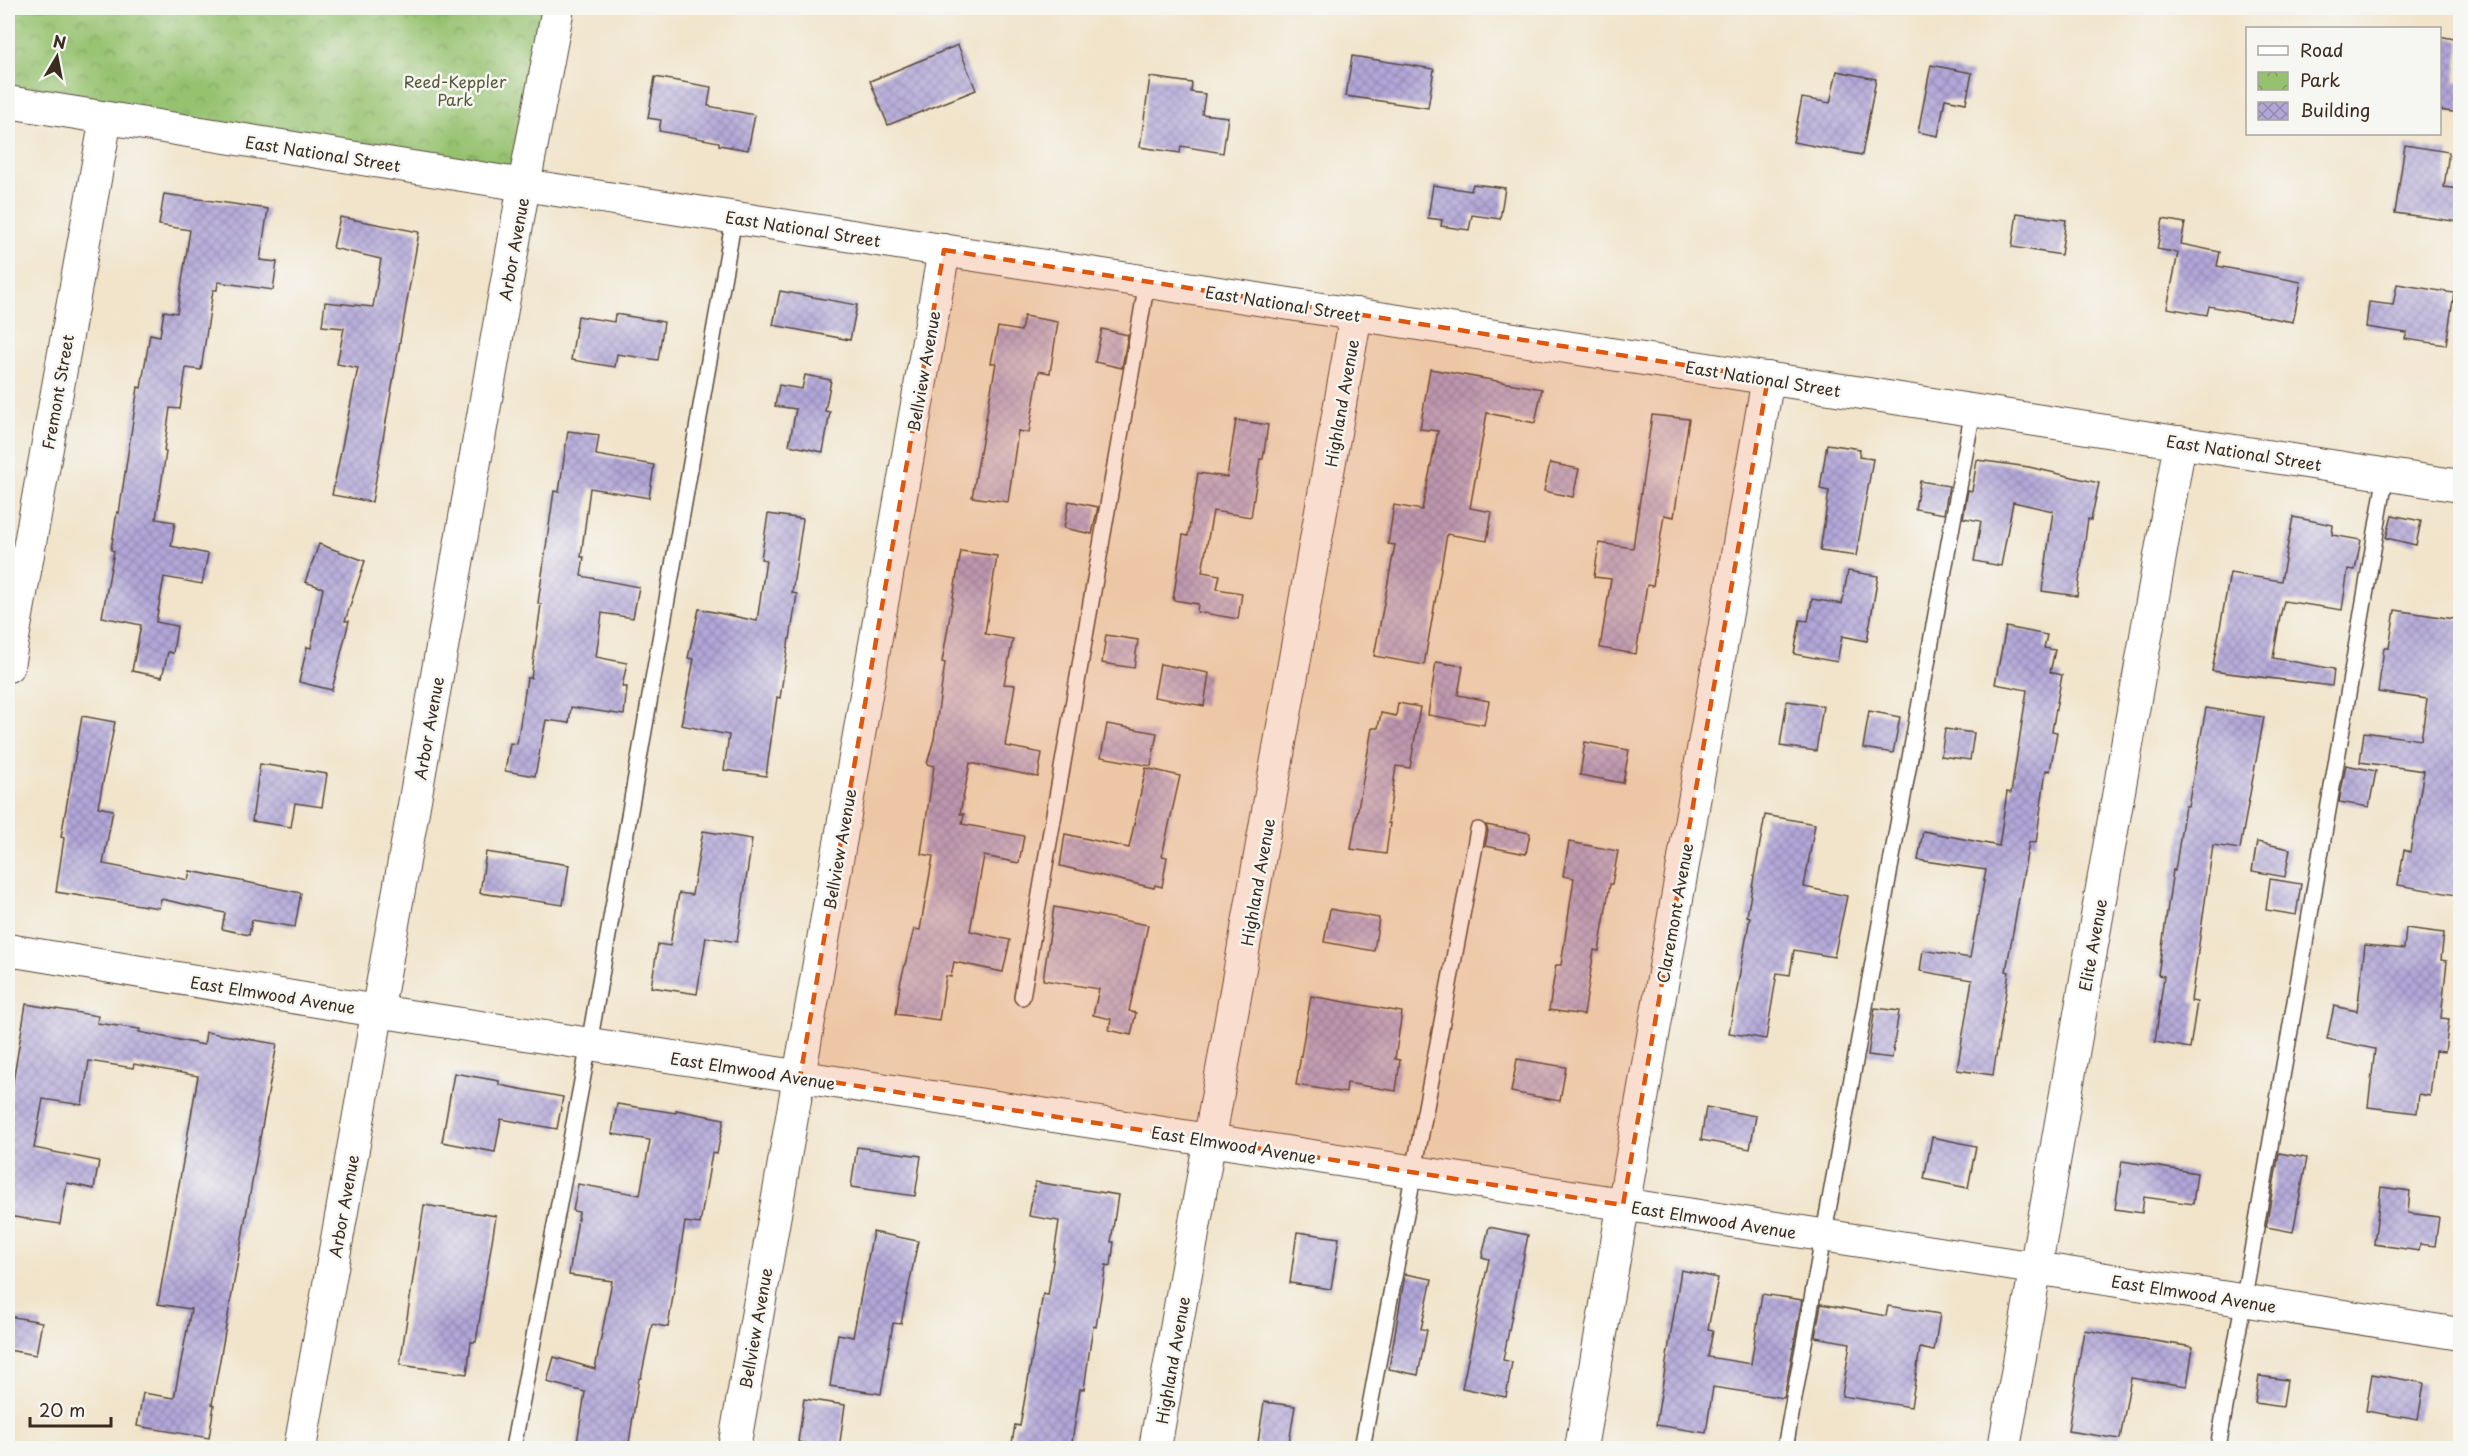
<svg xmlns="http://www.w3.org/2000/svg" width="2468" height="1456" font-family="'Playpen Sans',sans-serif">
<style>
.park{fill:url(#park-crowns);stroke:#687647;stroke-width:1.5}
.building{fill:url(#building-cross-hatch)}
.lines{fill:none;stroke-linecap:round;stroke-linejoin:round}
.lane-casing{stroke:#564638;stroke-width:18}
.street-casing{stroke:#564638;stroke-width:34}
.lane{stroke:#fff;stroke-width:15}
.street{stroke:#fff;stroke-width:32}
.marked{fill:#df570d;fill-opacity:0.2;stroke:#df570d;stroke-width:4.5;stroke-dasharray:12 8;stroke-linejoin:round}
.labels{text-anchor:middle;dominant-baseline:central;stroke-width:5;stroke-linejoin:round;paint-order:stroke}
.park-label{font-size:16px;fill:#565837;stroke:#f6f6f2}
.street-label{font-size:16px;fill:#3b2a1e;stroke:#f6f6f2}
</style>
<defs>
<pattern id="park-crowns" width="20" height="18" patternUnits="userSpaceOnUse" patternTransform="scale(1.5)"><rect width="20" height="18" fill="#96c270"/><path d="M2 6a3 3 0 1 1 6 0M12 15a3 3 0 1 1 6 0" fill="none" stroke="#7c9e5b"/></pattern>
<pattern id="building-cross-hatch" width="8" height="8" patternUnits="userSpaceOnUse" patternTransform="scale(1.5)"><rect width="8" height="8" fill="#b2a7d9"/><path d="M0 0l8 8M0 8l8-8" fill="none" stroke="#9288af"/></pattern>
</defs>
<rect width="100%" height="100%" fill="#f6f6f2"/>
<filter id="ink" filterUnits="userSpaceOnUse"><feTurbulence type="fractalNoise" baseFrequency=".0167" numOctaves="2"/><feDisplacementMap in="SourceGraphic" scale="12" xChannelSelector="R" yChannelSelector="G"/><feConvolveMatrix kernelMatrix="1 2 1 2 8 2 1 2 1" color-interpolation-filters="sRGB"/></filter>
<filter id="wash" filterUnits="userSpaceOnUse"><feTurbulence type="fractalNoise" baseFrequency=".008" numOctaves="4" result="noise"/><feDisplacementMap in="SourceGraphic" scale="24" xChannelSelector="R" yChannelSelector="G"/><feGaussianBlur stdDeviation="1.35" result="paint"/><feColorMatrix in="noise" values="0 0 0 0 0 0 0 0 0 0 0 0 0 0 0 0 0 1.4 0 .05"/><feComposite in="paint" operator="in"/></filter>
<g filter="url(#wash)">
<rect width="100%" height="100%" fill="#f1e4cb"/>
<path class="park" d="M8,8H555L524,185L8,102Z"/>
<g id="blocks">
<g class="building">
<path d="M2439,36L2460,40L2455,81L2460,82V113L2439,110Z"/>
<path d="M958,45L976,90L888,125L870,81Z"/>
<path d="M1352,56L1434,69L1428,108L1346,96Z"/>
<path d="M1931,65L1972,73L1966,103L1945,99L1938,136L1918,132Z"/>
<path d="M1837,71L1876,79L1862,155L1793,142L1802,98L1830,103Z"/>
<path d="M655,77L711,87L708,106L755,115L748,150L719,145V142L659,131L661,120L648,118Z"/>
<path d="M1150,77L1192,83L1191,92L1205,94L1202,114L1228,117L1223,153L1181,146L1180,153L1140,147Z"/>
<path d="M2405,145L2449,152L2444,187L2460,189V222L2395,213Z"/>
<path d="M1473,184L1505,188L1500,219L1472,215L1469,230L1441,226L1442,220L1428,218L1433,185L1471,191Z"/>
<path d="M164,194L268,209L260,260L277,262L273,290L218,282L217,290H213L201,370L186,368L180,409L170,408L164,451L166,452L156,519L175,522L171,546L208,554L202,584L164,577L156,622L177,626L173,653L168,652L162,677L132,671L141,625L102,617L114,551L111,550L117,512L119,513L138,387L141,388L150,334L160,336L164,311L177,313L190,230L159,225Z"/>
<path d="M2017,213L2066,220L2061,255L2012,247Z"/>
<path d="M340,217L419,232L372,502L332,495L358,368L337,364L344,328L322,326L325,302L373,307L381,259L333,248Z"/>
<path d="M2163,219L2185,223L2181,244L2220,252L2217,266L2301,282L2293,322L2209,306L2207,315L2167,308L2178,253L2157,249Z"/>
<path d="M2397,284L2454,293L2446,345L2405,339L2407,333L2366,327L2369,302L2393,305Z"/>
<path d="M780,291L857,305L850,340L773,325Z"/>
<path d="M615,314L664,322L658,360L617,354L615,367L571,360L578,316L614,322Z"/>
<path d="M1024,316L1058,322L1050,373L1039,371L1029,433L1018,431L1008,502L972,497L996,363H991L998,327L1021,331Z"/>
<path d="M1102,329L1128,335L1122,368L1095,362Z"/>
<path d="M1430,369L1542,389L1535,423L1487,413L1470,508L1492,512L1487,541L1447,534L1424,665L1374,656L1395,545L1388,544L1394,505L1422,510L1438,431L1420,429Z"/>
<path d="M805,375L831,380L825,411L830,412L823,452L789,445L796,409L775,406L779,385L802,389Z"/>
<path d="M1652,415L1689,419L1674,517L1664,515L1653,586L1647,585L1636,654L1600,648L1611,579L1594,577L1599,543L1633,548Z"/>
<path d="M1236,420L1268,425L1263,459H1260L1251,517L1213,511L1202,572L1220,575L1217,589L1242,593L1238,619L1197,612L1198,604L1173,600L1183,535L1188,536L1198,473L1227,477Z"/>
<path d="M568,431L599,435L596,455L654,465L649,498L590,488L581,557H584L581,576L639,587L633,618L602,613L596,657L627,663L622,687H627L624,715L571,707L569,723L546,720L535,776L505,771L510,743L517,744L527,678H531L541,604L538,603L554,491L559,492Z"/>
<path d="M1827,444L1860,449L1859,457L1873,459L1856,556L1820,551L1829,491L1820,489Z"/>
<path d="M1977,460L2029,467L2099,483L2091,520L2088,519L2077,596L2042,591L2053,511L2013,502L2001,566L1974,561L1981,521L1963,518L1968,490L1972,491Z"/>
<path d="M1550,463L1579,469L1573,497L1544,491Z"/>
<path d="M1920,481L1949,486L1944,514L1915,509Z"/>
<path d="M1069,501L1098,507L1092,534L1064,528Z"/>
<path d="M768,514L803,519L792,593L797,594L790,639H789L780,698L777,697L766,776L724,770L729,735L681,725L694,659L688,658L699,609L757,621L766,560L761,559Z"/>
<path d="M2392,515L2421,521L2416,545L2386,538Z"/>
<path d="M2293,517L2333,525L2332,535L2361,540L2355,570L2348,569L2342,610L2284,601L2280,617L2273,658L2334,669L2332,686L2212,671L2230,573L2281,581Z"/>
<path d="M319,544L365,561L345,621H349L332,690L299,682L307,647L311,648L323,588L305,582Z"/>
<path d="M961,551L997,556L985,634L1013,639L1004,684L1015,685L1005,746L1042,753L1038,777L970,763L960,814H964L962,824L1024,836L1019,863L984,856L970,931L1010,940L1003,972L954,962L951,977L946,976L939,1020L896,1014L900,984L914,929L920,930L933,856L921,854L934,766L927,764L934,739L945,663L942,662Z"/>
<path d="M1848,571L1878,576L1867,641L1842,636L1837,662L1794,654L1800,620L1808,621L1812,599L1842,604Z"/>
<path d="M2395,610L2460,620V868L2456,895L2398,885L2404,850L2410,852L2424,771L2360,762L2364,732L2421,740L2427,699L2378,692L2384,648H2389Z"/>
<path d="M2006,627L2047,635L2044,648L2055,650L2050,672L2062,675L2052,731L2057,732L2050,771L2046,770L2036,843L2029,842L2006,971L2009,972L1993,1075L1957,1070L1972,980L1920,971L1923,950L1970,958L1986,870L1918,860L1923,831L1999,846L2007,792L2011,793L2027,690L1995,684Z"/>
<path d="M1106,635L1138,640L1134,668L1102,663Z"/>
<path d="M1436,662L1463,666L1458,695L1489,701L1484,725L1428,715Z"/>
<path d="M1160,664L1209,673L1204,706L1154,697Z"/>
<path d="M1787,701L1823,706L1816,751L1780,746Z"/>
<path d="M1398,703L1420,707L1410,768L1396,766L1388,823H1390L1386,854L1351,849L1372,728H1378L1381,713L1396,716Z"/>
<path d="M2206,708L2264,717L2240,849L2213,845L2191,1001L2197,1002L2190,1048L2155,1042L2164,976L2158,975L2173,870L2175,871L2185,806H2188Z"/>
<path d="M1869,711L1900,717L1893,753L1863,748Z"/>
<path d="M82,716L115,722L98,807L113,810L103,864L188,880L190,871L301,893L295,927L252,920L249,935L222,929L225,913L161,899L159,908L56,892L64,838L61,837Z"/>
<path d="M1107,724L1157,733L1151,766L1101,757Z"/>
<path d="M1945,729L1974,733L1970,760L1941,756Z"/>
<path d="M1585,742L1629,750L1623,783L1580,775Z"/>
<path d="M260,764L327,774L322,807L295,803L291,827L252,821Z"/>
<path d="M2346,765L2376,771L2369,807L2339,802Z"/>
<path d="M1146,768L1180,776L1162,856L1167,857L1162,887L1155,885L1154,888L1060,866L1065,834L1129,848Z"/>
<path d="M1765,815L1815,824L1804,887L1847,896L1834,957L1794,950L1790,975L1777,973L1766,1039L1729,1033L1750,917L1747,916Z"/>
<path d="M1486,825L1530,833L1526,854L1485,846L1488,831Z"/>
<path d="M703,831L752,839L737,942L706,937L697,994L651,987L658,944L670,946L679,893L692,895Z"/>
<path d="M1569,842L1618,851L1612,884H1610L1599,951L1594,950L1584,1015L1549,1010L1556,965H1561L1574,878L1563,876Z"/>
<path d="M2257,842L2290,849L2285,877L2252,871Z"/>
<path d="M486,852L569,865L563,905L480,893Z"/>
<path d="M2270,879L2301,884L2296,915L2266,910Z"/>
<path d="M1054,907L1148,925L1129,1011L1136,1013L1131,1035L1109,1030L1111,1019L1093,1015L1099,989L1043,980Z"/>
<path d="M1330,909L1379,918L1374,951L1324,942Z"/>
<path d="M2406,928L2444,933L2441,960L2447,961L2441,1018L2449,1019L2445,1052L2435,1051L2430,1096L2419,1094L2417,1113L2368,1107L2375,1049L2327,1039L2334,1006L2357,1011L2365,945L2404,949Z"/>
<path d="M1311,996L1402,1012L1395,1059L1400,1060L1396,1091L1347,1083L1346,1093L1296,1085Z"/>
<path d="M26,1004L98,1016L97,1023L140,1029L139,1032L204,1045L206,1032L277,1044L212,1404L214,1405L209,1438L137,1426L143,1393L174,1398L191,1309L158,1304L198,1076L134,1064L133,1068L89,1061L82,1105L43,1099L34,1148L99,1161L94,1189L67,1183L60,1224L8,1216V1112Z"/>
<path d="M1875,1008L1899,1011L1892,1058L1868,1055Z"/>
<path d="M1517,1059L1566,1067L1560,1101L1511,1092Z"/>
<path d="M454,1073L499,1081V1085L563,1097L557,1129L501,1119L495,1152L442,1142Z"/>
<path d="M617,1104L676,1113V1110L724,1119L717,1154L712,1153L700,1224L685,1222L668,1327L652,1324L641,1378H639L628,1449H576L585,1392L547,1382L554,1357L595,1369L612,1281L569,1275L579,1212L573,1211L578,1184L640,1195L650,1140L612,1134Z"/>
<path d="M1706,1107L1756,1116L1750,1149L1701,1140Z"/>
<path d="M1932,1137L1976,1146L1968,1188L1924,1179Z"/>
<path d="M857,1147L921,1156L915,1196L851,1187Z"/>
<path d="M2279,1153L2307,1158L2293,1232L2266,1227Z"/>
<path d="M2122,1161L2197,1173L2193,1204L2144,1197L2142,1213L2115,1209Z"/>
<path d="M1035,1182L1118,1195L1111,1242H1114L1111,1266L1106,1265L1096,1327L1093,1326L1084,1389H1080L1071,1449H1011L1015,1425L1020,1426L1043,1294L1048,1295L1059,1221L1029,1216Z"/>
<path d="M2381,1187L2410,1191L2408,1213L2439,1217L2435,1246L2420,1244L2419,1251L2374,1244Z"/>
<path d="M424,1205L496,1216L476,1342H471L467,1374L400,1365Z"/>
<path d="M1489,1227L1528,1235L1503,1360L1512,1362L1506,1397L1462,1388L1489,1259L1482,1257Z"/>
<path d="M873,1232L918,1241L901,1324L893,1323L881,1394L830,1386L838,1334L853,1337Z"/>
<path d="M1297,1232L1339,1238L1331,1289L1290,1283Z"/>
<path d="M1681,1270L1718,1278L1708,1329L1713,1330L1708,1357L1751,1364L1762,1294L1802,1300L1784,1398L1713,1387L1706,1433L1656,1425Z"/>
<path d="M1405,1274L1432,1279L1421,1329L1427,1330L1418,1375L1389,1369Z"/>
<path d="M1821,1304L1886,1316L1888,1306L1940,1314L1934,1351L1920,1348L1911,1407L1842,1396L1850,1343L1815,1337Z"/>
<path d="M8,1316L42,1322L36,1355L8,1350Z"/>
<path d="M2084,1330L2193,1347L2187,1386L2131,1378L2120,1439L2068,1431Z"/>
<path d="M2372,1374L2424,1383L2418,1420L2366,1411Z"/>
<path d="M2259,1376L2287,1380L2283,1407L2255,1403Z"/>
<path d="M804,1399L845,1405L839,1449H808L809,1444L798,1442Z"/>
<path d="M1264,1402L1295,1406L1288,1449H1257Z"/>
</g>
</g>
</g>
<g filter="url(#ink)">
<use href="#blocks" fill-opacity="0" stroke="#564638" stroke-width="1.5"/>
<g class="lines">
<g class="lane-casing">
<g id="lane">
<path d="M1022,997L1147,282"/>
<path d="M513,1448L589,1044L734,218"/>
<path d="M1362,1448L1478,830"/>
<path d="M1785,1448L1973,410"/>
<path d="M2218,1448L2386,474"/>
</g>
</g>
<g class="street-casing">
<g id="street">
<path d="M8,102L524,185L2460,486"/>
<path d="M8,666L106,118"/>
<path d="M8,950L377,1011L2460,1334"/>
<path d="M300,1448L524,185L558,8"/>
<path d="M734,1448L944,250"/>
<path d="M1155,1448L1356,314"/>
<path d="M1581,1448L1768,378"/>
<path d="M2004,1448L2180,442"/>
</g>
</g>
<use href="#lane" class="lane"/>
<use href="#street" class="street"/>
</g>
</g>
<path class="marked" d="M944,250L1768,378L1623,1205L800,1077Z"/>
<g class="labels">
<g class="park-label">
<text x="455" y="81">Reed-Keppler<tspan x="455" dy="18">Park</tspan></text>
</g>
<g class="street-label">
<text transform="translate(323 153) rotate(9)">East National Street</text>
<text transform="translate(803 228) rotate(9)">East National Street</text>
<text transform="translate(513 249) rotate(-80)">Arbor Avenue</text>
<text transform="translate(1283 303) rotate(9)">East National Street</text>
<text transform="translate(923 371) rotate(-80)">Bellview Avenue</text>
<text transform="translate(1763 378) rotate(9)">East National Street</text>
<text transform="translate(57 392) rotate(-80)">Fremont Street</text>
<text transform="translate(1341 403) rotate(-80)">Highland Avenue</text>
<text transform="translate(2244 452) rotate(9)">East National Street</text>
<text transform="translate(428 728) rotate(-80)">Arbor Avenue</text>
<text transform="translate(839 849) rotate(-80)">Bellview Avenue</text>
<text transform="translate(1257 882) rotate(-80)">Highland Avenue</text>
<text transform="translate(1674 913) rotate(-80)">Claremont Avenue</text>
<text transform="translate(2092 945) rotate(-80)">Elite Avenue</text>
<text transform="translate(273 994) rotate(9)">East Elmwood Avenue</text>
<text transform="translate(753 1070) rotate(9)">East Elmwood Avenue</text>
<text transform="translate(1234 1144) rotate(9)">East Elmwood Avenue</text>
<text transform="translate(343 1206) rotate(-80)">Arbor Avenue</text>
<text transform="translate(1714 1219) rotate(9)">East Elmwood Avenue</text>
<text transform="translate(2194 1293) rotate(9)">East Elmwood Avenue</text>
<text transform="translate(755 1328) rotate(-80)">Bellview Avenue</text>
<text transform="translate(1172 1360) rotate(-80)">Highland Avenue</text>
</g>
</g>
<rect width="2468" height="1456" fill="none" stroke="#f6f6f2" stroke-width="30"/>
<rect x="2246" y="27" width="195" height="108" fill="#f6f6f2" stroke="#aba49d" stroke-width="1.5"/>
<rect x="2258" y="46" width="30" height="9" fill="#ffffff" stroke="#aba49d" stroke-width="1.5"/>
<text x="2300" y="57" font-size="18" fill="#3b2a1e">Road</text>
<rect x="2258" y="72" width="30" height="18" fill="url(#park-crowns)" stroke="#aba49d" stroke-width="1.5"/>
<text x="2300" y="87" font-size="18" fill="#3b2a1e">Park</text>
<rect x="2258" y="102" width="30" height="18" fill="url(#building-cross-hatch)" stroke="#aba49d" stroke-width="1.5"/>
<text x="2300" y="117" font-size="18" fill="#3b2a1e">Building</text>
<g transform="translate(57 57) rotate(10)" stroke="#f6f6f2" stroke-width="4.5" paint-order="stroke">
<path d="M0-4.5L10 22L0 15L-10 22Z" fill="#3b2a1e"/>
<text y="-9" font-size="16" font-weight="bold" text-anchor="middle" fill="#3b2a1e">N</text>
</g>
<path d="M30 1417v9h81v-9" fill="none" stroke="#3b2a1e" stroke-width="3"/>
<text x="39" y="1417" font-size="18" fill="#3b2a1e" stroke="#f6f6f2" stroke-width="4.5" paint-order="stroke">20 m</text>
</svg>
